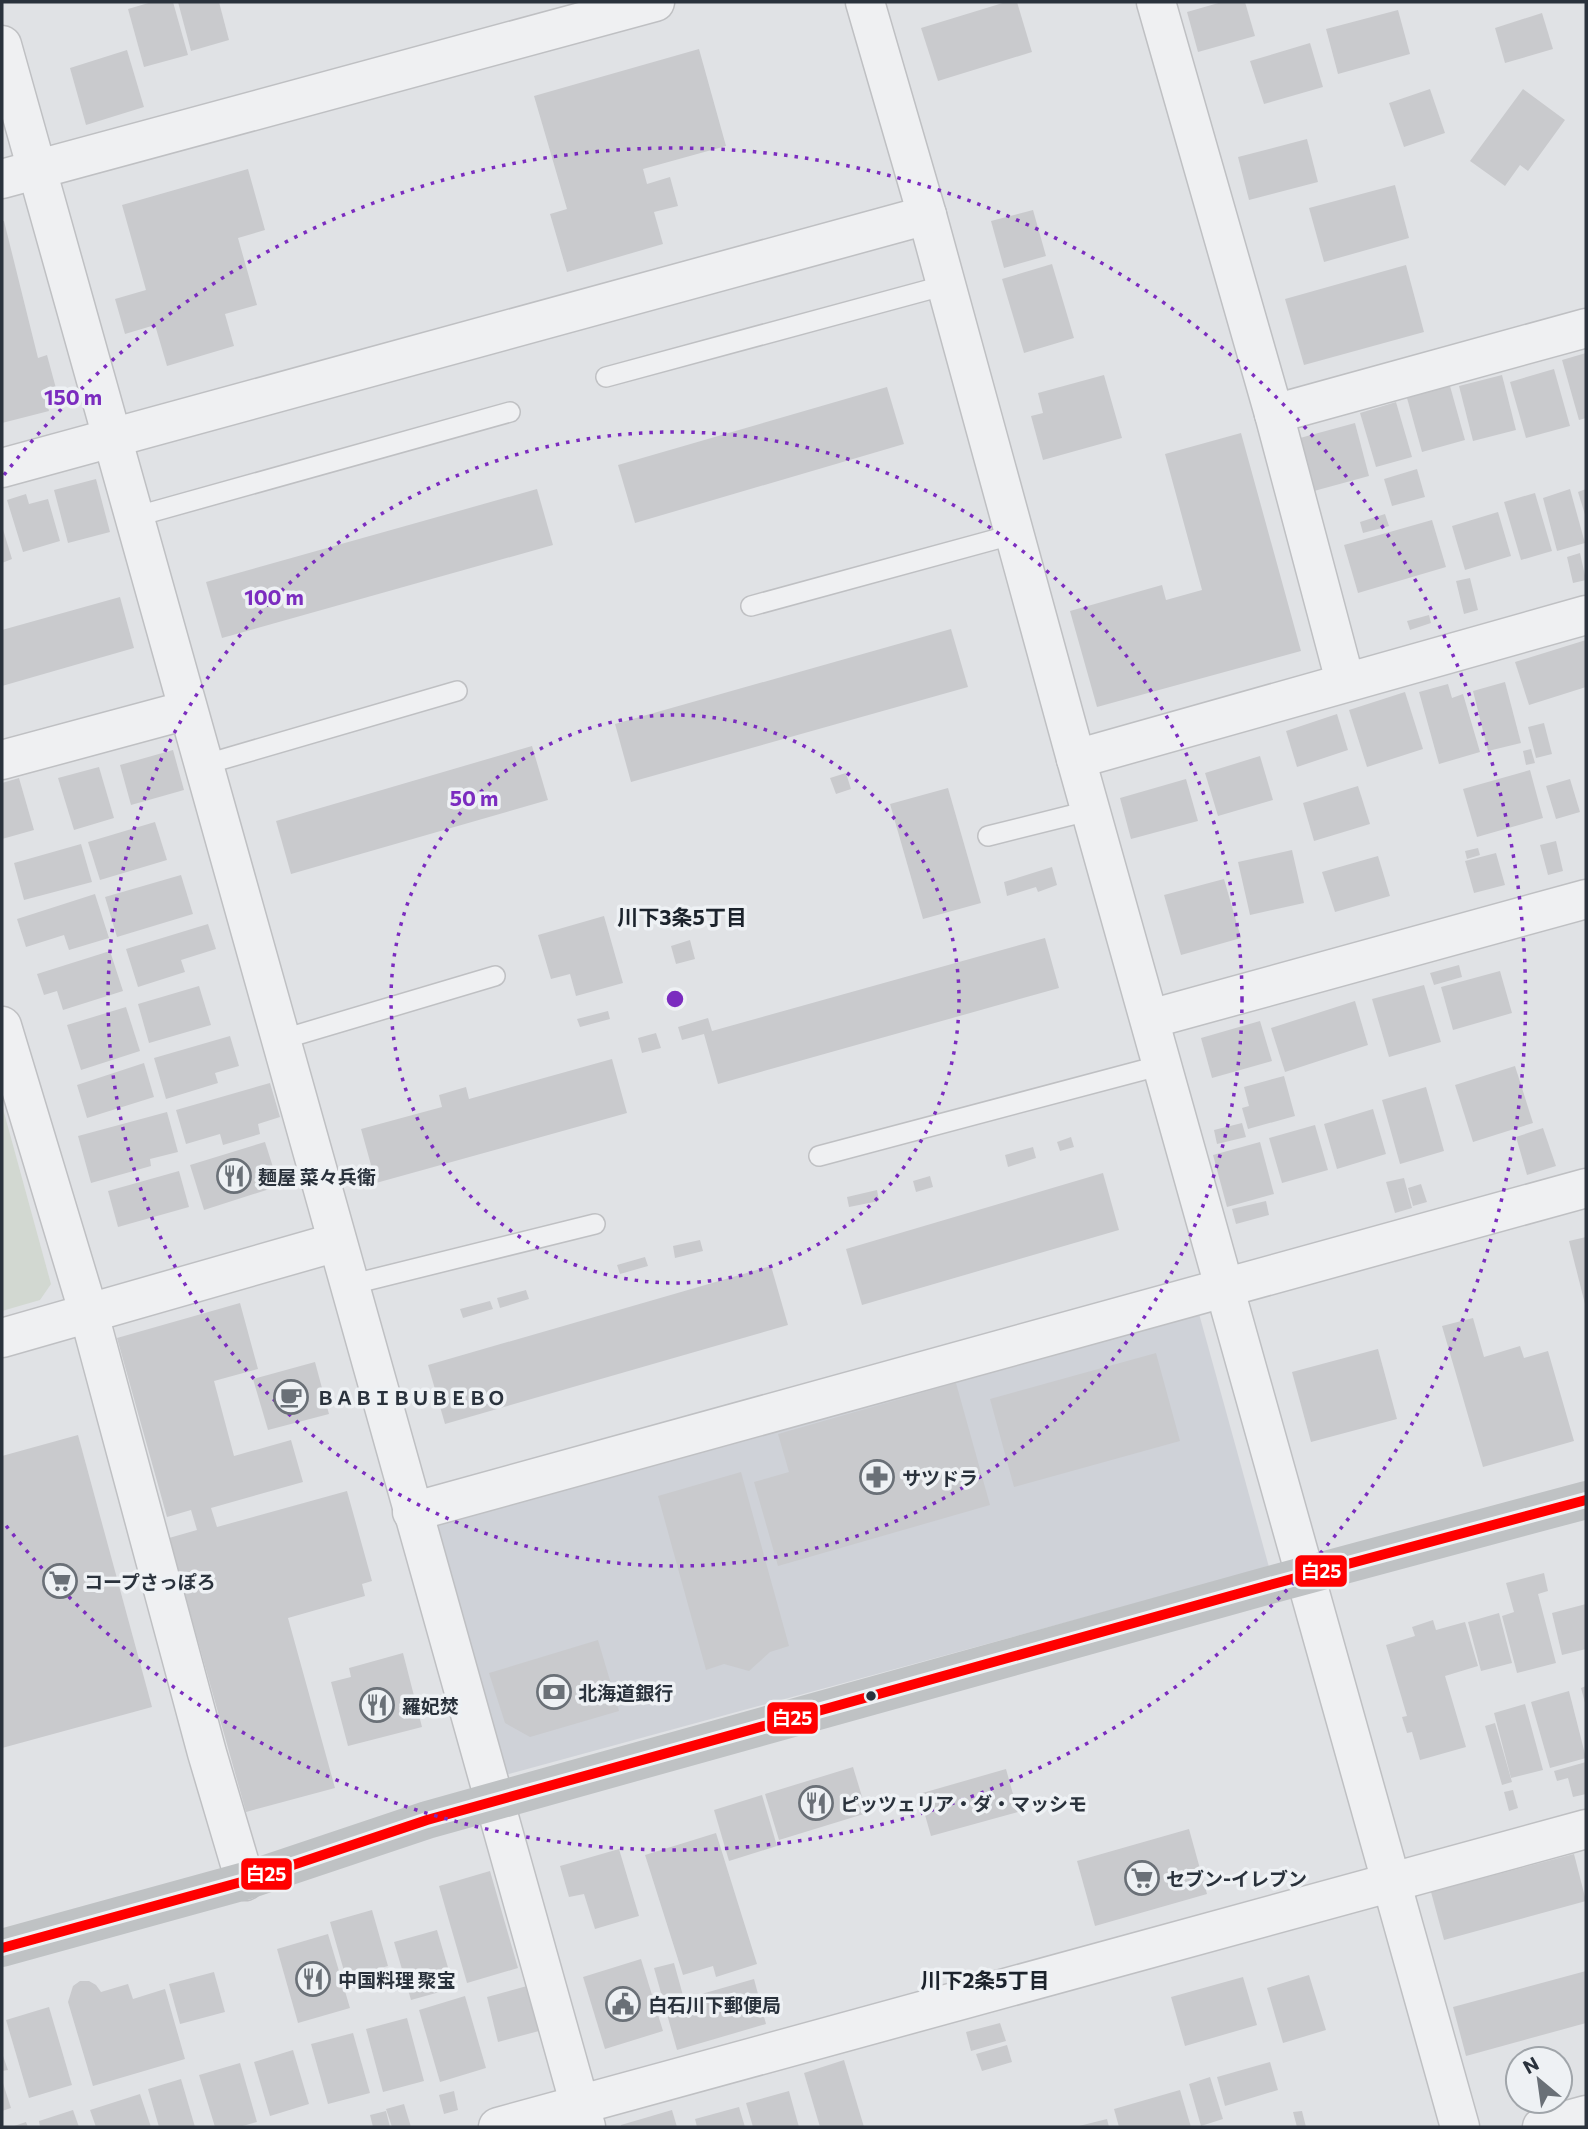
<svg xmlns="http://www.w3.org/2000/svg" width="1588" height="2129" font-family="Commissioner,'Noto Sans JP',sans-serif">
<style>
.built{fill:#cfd2d8}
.green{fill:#d2d8d1}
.building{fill:#c9cacd}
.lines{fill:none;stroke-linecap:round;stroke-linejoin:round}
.service-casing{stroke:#bfc0c3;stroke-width:22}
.minor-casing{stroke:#bfc0c3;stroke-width:41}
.service{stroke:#eff0f2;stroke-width:19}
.minor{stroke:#eff0f2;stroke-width:38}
.secondary{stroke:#bfc2c4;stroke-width:38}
.bus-1-casing{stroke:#eef1f4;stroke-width:16}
.bus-1{stroke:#f00;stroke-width:10}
.ring{fill:none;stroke:#7b2cbf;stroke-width:3.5;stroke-dasharray:3.5 7}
.bus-dot{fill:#2a323c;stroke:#eef1f4;stroke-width:2.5}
.labels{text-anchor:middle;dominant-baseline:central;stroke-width:7;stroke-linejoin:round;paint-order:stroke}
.poi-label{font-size:19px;font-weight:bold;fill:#2a323c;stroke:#eef1f4;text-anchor:start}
.neighbourhood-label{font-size:21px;font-weight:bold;fill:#1c232c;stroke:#eef1f4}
.centre{fill:#7b2cbf;stroke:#eef1f4;stroke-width:3.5}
.ring-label{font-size:21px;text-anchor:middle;font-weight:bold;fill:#7b2cbf;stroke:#eef1f4;stroke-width:7;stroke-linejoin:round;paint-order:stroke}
.line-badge{stroke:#eef1f4;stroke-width:2.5}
.badge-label{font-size:19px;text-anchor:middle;font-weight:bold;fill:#fff}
</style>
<rect width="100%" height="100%" fill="#e0e2e5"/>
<path class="built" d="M1198,1310L1269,1567L502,1776L431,1524Z"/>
<path class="green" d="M2,1105L51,1284L40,1300L2,1311Z"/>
<g class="building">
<path d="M152,2H173L188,55L144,67L128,9Z"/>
<path d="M178,2H219L229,40L191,51Z"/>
<path d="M1006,2H1017L1032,52L938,81L921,28Z"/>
<path d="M1222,2H1245L1255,36L1198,52L1187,12Z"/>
<path d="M1398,10L1410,54L1338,74L1326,29Z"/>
<path d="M1542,13L1553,49L1505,63L1495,28Z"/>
<path d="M1310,43L1323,87L1264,104L1250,61Z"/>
<path d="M699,49L726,146L643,169L647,184L670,177L678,206L654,212L663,244L567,272L550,214L567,209L534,96Z"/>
<path d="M127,50L144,107L86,125L70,68Z"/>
<path d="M1430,89L1445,133L1404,147L1389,103Z"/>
<path d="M1523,89L1565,120L1528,171L1520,165L1505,186L1470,161Z"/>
<path d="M1307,139L1318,182L1249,200L1238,157Z"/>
<path d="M248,169L265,230L238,238L257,305L225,314L234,346L167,366L155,325L125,334L115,299L146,290L122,205Z"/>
<path d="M1395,185L1409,238L1324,262L1309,208Z"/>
<path d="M1033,210L1046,256L1004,268L991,221Z"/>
<path d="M2,221H4L38,358L47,355L57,392L45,395L49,411L2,423Z"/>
<path d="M1052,264L1074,338L1024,353L1002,279Z"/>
<path d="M1406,265L1424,332L1304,365L1285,299Z"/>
<path d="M1586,353V418L1579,420L1562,360Z"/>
<path d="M1554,369L1570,426L1526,438L1510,382Z"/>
<path d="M1104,375L1122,438L1043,460L1031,416L1043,413L1038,393Z"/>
<path d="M1502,375L1516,430L1473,441L1459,386Z"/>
<path d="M1450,386L1465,440L1422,452L1407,398Z"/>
<path d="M887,387L904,444L635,523L618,465Z"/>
<path d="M1396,402L1412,457L1376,467L1360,413Z"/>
<path d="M1355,423L1369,476L1314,491L1300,438Z"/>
<path d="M1241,433L1301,651L1097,707L1070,611L1162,585L1166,600L1202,590L1165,454Z"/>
<path d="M1417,469L1425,497L1392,506L1384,479Z"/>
<path d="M96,479L110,532L68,543L54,490Z"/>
<path d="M537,489L553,545L222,638L206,582Z"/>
<path d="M1570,489L1585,543L1557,551L1543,498Z"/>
<path d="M1586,489V518L1578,492Z"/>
<path d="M1535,493L1552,551L1521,560L1504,502Z"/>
<path d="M26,494L29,504L48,499L60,541L23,552L7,500Z"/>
<path d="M1498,512L1511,556L1465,570L1452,526Z"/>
<path d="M1385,514L1389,526L1363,533L1360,522Z"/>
<path d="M1432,520L1446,567L1358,593L1344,545Z"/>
<path d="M2,526L12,559L2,563Z"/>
<path d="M1580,553L1586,580L1573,583L1567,557Z"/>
<path d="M1470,578L1478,610L1464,614L1456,581Z"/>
<path d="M120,597L134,648L2,686V630Z"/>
<path d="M1429,615L1431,623L1410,630L1407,621Z"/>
<path d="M951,629L968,687L631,782L615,724Z"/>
<path d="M1586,640V687L1529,705L1515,662Z"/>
<path d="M1505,682L1521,743L1488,751L1473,691Z"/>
<path d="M1448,684L1452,698L1463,694L1480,752L1439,764L1419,692Z"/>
<path d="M1405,692L1423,749L1367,767L1349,710Z"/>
<path d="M1337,714L1348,750L1297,767L1286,731Z"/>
<path d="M1544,723L1552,754L1536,758L1528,727Z"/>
<path d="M532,746L548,800L291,874L276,821Z"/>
<path d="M1531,749L1535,763L1526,765L1523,751Z"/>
<path d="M173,750L184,790L131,805L120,765Z"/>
<path d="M1260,756L1273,800L1218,816L1205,773Z"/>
<path d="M99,767L114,818L74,830L58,778Z"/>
<path d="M1530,770L1543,818L1477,837L1463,789Z"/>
<path d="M846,773L851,789L836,794L830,778Z"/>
<path d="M19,778L34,830L2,839V783Z"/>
<path d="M1186,779L1198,821L1131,839L1120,798Z"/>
<path d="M1570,779L1580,812L1556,819L1546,786Z"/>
<path d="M1358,786L1370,824L1314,841L1303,803Z"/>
<path d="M948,788L981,903L923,919L890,804Z"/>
<path d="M155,822L167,860L100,880L88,842Z"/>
<path d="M1556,841L1563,871L1548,875L1540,845Z"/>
<path d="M81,844L92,882L24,900L14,863Z"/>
<path d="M1478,848L1480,855L1467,859L1465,851Z"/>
<path d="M1292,850L1304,903L1250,915L1238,862Z"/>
<path d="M1496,853L1505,885L1474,893L1465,861Z"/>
<path d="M1378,856L1390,896L1335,912L1322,872Z"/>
<path d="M1052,867L1057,885L1038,892L1036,887L1007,896L1004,882Z"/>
<path d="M181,875L193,914L117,937L105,897Z"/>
<path d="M1224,879L1241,938L1181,955L1164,895Z"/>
<path d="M95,894L109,938L69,950L64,935L26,947L17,919Z"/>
<path d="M604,916L623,983L576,996L570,974L551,979L538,935Z"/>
<path d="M208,924L216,949L181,960L185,972L138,987L126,949Z"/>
<path d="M1045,938L1059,988L718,1084L704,1034L682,1040L678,1027L708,1018L712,1031Z"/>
<path d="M690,940L695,959L676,964L671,946Z"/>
<path d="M110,951L123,991L63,1010L57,991L44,995L37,974Z"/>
<path d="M1459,965L1462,977L1434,985L1430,973Z"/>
<path d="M1500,971L1512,1013L1453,1030L1441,987Z"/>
<path d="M1424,985L1441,1042L1389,1057L1372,999Z"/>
<path d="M199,986L211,1025L149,1043L138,1004Z"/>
<path d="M1355,1001L1368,1045L1285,1072L1271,1028Z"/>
<path d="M126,1007L140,1051L81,1070L67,1025Z"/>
<path d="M608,1011L610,1019L580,1027L577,1019Z"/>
<path d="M1260,1021L1272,1061L1212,1078L1201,1038Z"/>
<path d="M656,1033L661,1048L642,1053L638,1038Z"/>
<path d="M230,1036L239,1066L215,1073L218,1083L166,1099L154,1058Z"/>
<path d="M612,1059L627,1113L376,1183L361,1129L442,1107L439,1095L466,1087L469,1099Z"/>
<path d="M144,1063L154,1097L87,1118L77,1085Z"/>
<path d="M1515,1066L1533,1123L1473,1142L1455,1085Z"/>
<path d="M1284,1076L1295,1116L1248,1129L1242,1108L1249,1106L1244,1087Z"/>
<path d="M270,1083L280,1117L258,1124L260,1134L223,1145L220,1134L186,1144L176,1110Z"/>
<path d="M1426,1087L1444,1151L1400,1164L1382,1100Z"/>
<path d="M1373,1109L1386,1154L1337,1169L1324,1124Z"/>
<path d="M167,1112L178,1152L150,1159L151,1166L91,1183L78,1136Z"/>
<path d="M1242,1123L1246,1137L1217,1144L1214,1130Z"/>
<path d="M1315,1125L1328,1170L1282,1183L1269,1138Z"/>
<path d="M1543,1128L1556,1166L1527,1175L1516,1137Z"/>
<path d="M1071,1137L1074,1147L1060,1151L1057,1142Z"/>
<path d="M265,1142L279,1186L204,1210L190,1165Z"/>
<path d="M1260,1142L1274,1194L1227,1207L1213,1155Z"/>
<path d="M1033,1147L1036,1158L1008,1167L1005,1155Z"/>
<path d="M179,1171L189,1207L118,1227L108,1191Z"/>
<path d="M1103,1173L1119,1230L862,1305L846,1249Z"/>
<path d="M930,1176L933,1187L916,1192L913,1181Z"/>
<path d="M1404,1178L1412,1208L1395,1213L1386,1182Z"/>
<path d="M1421,1184L1427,1202L1413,1206L1408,1188Z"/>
<path d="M877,1190L879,1201L849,1207L847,1197Z"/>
<path d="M1266,1201L1269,1215L1236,1224L1232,1209Z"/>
<path d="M1586,1237V1304H1585L1569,1241Z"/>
<path d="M700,1240L703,1251L675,1258L673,1246Z"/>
<path d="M645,1257L648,1266L620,1274L617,1265Z"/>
<path d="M771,1266L788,1325L445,1424L428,1365Z"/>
<path d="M526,1290L529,1299L500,1308L497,1298Z"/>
<path d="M490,1301L493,1309L463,1318L460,1309Z"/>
<path d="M240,1303L258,1369L214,1381L234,1456L291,1440L303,1482L211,1508L217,1527L347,1491L372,1581L362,1584L365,1596L288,1618L335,1788L246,1812L169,1538L197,1530L191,1510L167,1517L117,1338Z"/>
<path d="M1473,1318L1484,1357L1520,1346L1524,1358L1548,1351L1574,1441L1483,1467L1442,1326Z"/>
<path d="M1378,1349L1397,1419L1311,1442L1292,1372Z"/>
<path d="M1156,1353L1180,1441L1014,1487L990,1399Z"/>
<path d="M315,1362L329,1414L268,1430L253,1379Z"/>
<path d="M956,1383L990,1505L778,1566L754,1482L789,1472L778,1434Z"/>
<path d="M78,1435L152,1707L2,1748V1456Z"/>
<path d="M741,1472L789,1646L770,1652L749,1671L724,1664L706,1670L658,1496Z"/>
<path d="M1544,1573L1548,1591L1538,1594L1556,1663L1517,1673L1502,1616L1514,1612L1506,1583Z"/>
<path d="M1586,1604V1649L1562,1655L1552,1613Z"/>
<path d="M1499,1613L1512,1663L1481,1671L1468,1622Z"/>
<path d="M1433,1620L1436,1630L1465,1622L1478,1666L1445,1676L1466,1747L1420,1760L1412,1732L1407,1733L1402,1717L1407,1716L1386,1645L1415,1636L1412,1627Z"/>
<path d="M598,1640L619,1711L530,1737L505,1723L489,1673Z"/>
<path d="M403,1653L422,1727L348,1746L331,1682L351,1677L349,1668Z"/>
<path d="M1586,1686V1703H1585L1581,1688Z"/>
<path d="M1569,1691L1586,1758L1550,1768L1531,1702Z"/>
<path d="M1525,1704L1543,1770L1511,1778L1494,1713Z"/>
<path d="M1495,1723L1512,1782L1502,1785L1485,1726Z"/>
<path d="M1586,1762V1794L1573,1797L1568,1778L1557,1781L1554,1771Z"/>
<path d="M853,1767L867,1813L779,1840L765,1794Z"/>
<path d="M1006,1769L1018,1812L931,1836L919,1794Z"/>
<path d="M1513,1790L1518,1808L1509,1811L1504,1792Z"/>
<path d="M762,1795L777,1846L729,1861L714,1810Z"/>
<path d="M1189,1829L1207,1894L1095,1926L1077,1861Z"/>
<path d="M716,1833L757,1964L716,1977L713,1966L683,1975L645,1855Z"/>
<path d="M619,1849L639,1916L595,1929L584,1894L569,1897L560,1866Z"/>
<path d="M1574,1854L1586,1901L1444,1940L1431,1892Z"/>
<path d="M490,1871L518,1968L467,1983L439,1886Z"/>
<path d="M372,1910L388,1966L346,1978L330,1922Z"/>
<path d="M437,1930L454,1988L411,2000L394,1942Z"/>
<path d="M328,1934L350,2008L298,2023L277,1949Z"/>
<path d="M641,1959L663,2031L605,2049L583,1977Z"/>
<path d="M674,1963L684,1999L754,1979L766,2024L677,2050L654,1968Z"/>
<path d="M1586,1971V2023L1466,2056L1453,2007Z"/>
<path d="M214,1972L225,2012L180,2024L169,1984Z"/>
<path d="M1309,1975L1326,2030L1283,2043L1267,1988Z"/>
<path d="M1243,1977L1257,2025L1185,2046L1171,1997Z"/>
<path d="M80,1981H89L96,1985L101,1992L128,1984L133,1999L165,1989L185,2059L93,2086L68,2002L73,1986Z"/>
<path d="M527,1986L539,2031L498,2042L487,1997Z"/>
<path d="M465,1996L486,2068L440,2082L419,2010Z"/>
<path d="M49,2007L72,2085L29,2098L6,2020Z"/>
<path d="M407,2018L424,2081L383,2092L366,2029Z"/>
<path d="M1000,2023L1006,2041L971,2051L966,2032Z"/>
<path d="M353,2033L370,2093L328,2104L311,2044Z"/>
<path d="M1007,2045L1012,2062L982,2071L976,2054Z"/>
<path d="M293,2050L309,2104L270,2116L254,2062Z"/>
<path d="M2,2053L8,2070L2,2071Z"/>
<path d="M844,2060L864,2127H820L804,2073Z"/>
<path d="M1270,2062L1278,2090L1225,2106L1217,2077Z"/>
<path d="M240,2063L257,2122L239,2127H215L199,2075Z"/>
<path d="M1210,2077L1223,2119L1201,2126L1189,2084Z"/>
<path d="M181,2079L195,2127H159L148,2089Z"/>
<path d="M2,2080L11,2108L2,2111Z"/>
<path d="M1180,2090L1191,2127H1119L1114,2109Z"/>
<path d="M454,2091L458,2110L444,2114L439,2095Z"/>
<path d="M789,2091L799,2127H753L746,2103Z"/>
<path d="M140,2094L151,2127H96L90,2110Z"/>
<path d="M404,2104L411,2127H392L386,2109Z"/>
<path d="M739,2107L745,2127H697L695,2119Z"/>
<path d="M73,2110L79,2127H40L39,2121Z"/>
<path d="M672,2110L677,2127H621V2125Z"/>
<path d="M386,2111L390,2127H373L370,2115Z"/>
<path d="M1302,2111L1306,2127H1297L1293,2112Z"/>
<path d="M1107,2119L1109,2127H1079V2126Z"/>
<path d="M26,2122L28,2127H11Z"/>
</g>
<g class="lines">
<g class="service-casing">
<g id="service">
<path d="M606,377L946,285"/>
<path d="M134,517L510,412"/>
<path d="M751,606L1015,534"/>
<path d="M203,765L457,691"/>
<path d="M988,836L1092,810"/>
<path d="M280,1040L495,976"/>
<path d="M819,1156L1162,1065"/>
<path d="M349,1285L595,1224"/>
</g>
</g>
<g class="minor-casing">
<g id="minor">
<path d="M865,2L927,215L1076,759L1460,2127"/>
<path d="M1156,2L1274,414L1345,681"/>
<path d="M2,45L586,2127"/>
<path d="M2,179L655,2"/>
<path d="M1274,414L1586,328"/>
<path d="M2,468L927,215"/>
<path d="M1076,759L1586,615"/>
<path d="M2,760L187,710"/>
<path d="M1150,1019L1586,899"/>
<path d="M2,1026L89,1314L207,1753L245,1881"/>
<path d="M2,1338L337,1242"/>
<path d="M412,1512L1586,1188"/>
<path d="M498,2127L1586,1829"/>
<path d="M1542,2127L1586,2115"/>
</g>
</g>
<use href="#service" class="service"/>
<use href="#minor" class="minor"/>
<path class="secondary" d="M2,1948L245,1881L427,1820L1266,1586L1586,1500"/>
<g class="bus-1-casing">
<path id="bus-1" d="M2,1948L245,1881L427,1820L1266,1586L1586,1500"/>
</g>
<use href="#bus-1" class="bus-1"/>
</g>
<g class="ring">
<circle cx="675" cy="999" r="284"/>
<circle cx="675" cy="999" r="567"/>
<path d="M4 475A851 851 0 1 1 4 1523"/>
</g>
<defs>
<g id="restaurant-ring" transform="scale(1.75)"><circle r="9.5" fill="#eef1f4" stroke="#6a7077" stroke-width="1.5"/><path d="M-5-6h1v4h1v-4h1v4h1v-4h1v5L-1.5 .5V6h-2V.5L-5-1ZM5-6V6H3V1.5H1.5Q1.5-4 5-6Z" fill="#6a7077"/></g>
<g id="cafe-ring" transform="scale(1.75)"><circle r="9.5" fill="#eef1f4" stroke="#6a7077" stroke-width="1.5"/><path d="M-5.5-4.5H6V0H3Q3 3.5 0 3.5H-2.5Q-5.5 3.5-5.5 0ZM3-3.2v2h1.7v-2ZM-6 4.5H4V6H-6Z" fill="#6a7077"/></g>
<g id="pharmacy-ring" transform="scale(1.75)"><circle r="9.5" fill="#eef1f4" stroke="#6a7077" stroke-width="1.5"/><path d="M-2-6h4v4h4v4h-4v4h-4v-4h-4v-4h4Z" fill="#6a7077"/></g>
<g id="supermarket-ring" transform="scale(1.75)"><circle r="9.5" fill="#eef1f4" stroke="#6a7077" stroke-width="1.5"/><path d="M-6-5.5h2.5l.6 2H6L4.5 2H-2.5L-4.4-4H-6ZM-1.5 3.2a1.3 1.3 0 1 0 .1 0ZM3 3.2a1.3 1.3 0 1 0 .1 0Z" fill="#6a7077"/></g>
<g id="bank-ring" transform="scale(1.75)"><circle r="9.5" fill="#eef1f4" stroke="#6a7077" stroke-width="1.5"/><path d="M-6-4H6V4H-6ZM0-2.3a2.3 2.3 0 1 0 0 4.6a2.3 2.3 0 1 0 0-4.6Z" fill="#6a7077"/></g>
<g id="civic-ring" transform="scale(1.75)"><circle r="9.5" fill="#eef1f4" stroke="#6a7077" stroke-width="1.5"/><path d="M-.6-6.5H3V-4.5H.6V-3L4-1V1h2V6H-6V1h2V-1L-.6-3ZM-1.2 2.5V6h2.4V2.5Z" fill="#6a7077"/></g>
</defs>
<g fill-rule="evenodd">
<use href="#restaurant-ring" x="234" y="1176"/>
<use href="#cafe-ring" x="291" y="1397"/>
<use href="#pharmacy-ring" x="877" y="1477"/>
<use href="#supermarket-ring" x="60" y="1581"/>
<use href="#bank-ring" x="554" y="1692"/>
<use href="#restaurant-ring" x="377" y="1705"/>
<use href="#restaurant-ring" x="816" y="1803"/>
<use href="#supermarket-ring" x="1142" y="1878"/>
<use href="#restaurant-ring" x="313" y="1979"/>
<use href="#civic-ring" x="623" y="2004"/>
</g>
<circle class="bus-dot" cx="871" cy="1696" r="6"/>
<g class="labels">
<g class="poi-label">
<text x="258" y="1176">麺屋 菜々兵衛</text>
<text x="316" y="1397">ＢＡＢＩＢＵＢＥＢＯ</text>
<text x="902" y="1477">サツドラ</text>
<text x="84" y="1581">コープさっぽろ</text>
<text x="578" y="1692">北海道銀行</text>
<text x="402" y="1705">羅妃焚</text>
<text x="840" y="1803">ピッツェリア・ダ・マッシモ</text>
<text x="1166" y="1878">セブン-イレブン</text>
<text x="338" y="1979">中国料理 聚宝</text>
<text x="648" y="2004">白石川下郵便局</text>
</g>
<g class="neighbourhood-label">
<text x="682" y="916">川下3条5丁目</text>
<text x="985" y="1979">川下2条5丁目</text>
</g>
</g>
<circle cx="675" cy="999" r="10" class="centre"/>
<g class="ring-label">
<text x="73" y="405">150 m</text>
<text x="274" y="605">100 m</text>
<text x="474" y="806">50 m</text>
</g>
<g class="line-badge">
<rect x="1294" y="1554" width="54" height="34" rx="7" fill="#f00"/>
<rect x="766" y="1701" width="53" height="34" rx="7" fill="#f00"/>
<rect x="240" y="1857" width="53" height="34" rx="7" fill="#f00"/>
</g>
<g class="badge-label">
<text x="1321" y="1578">白25</text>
<text x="792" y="1725">白25</text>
<text x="266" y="1881">白25</text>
</g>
<rect width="1588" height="2129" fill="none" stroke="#2a323c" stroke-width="7"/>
<g transform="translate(1539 2080) rotate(331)"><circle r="33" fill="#eef1f4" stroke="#a0a5aa" stroke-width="2"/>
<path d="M0-5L12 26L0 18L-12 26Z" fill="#6a7077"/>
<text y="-10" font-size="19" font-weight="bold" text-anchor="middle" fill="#2a323c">N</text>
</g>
</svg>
